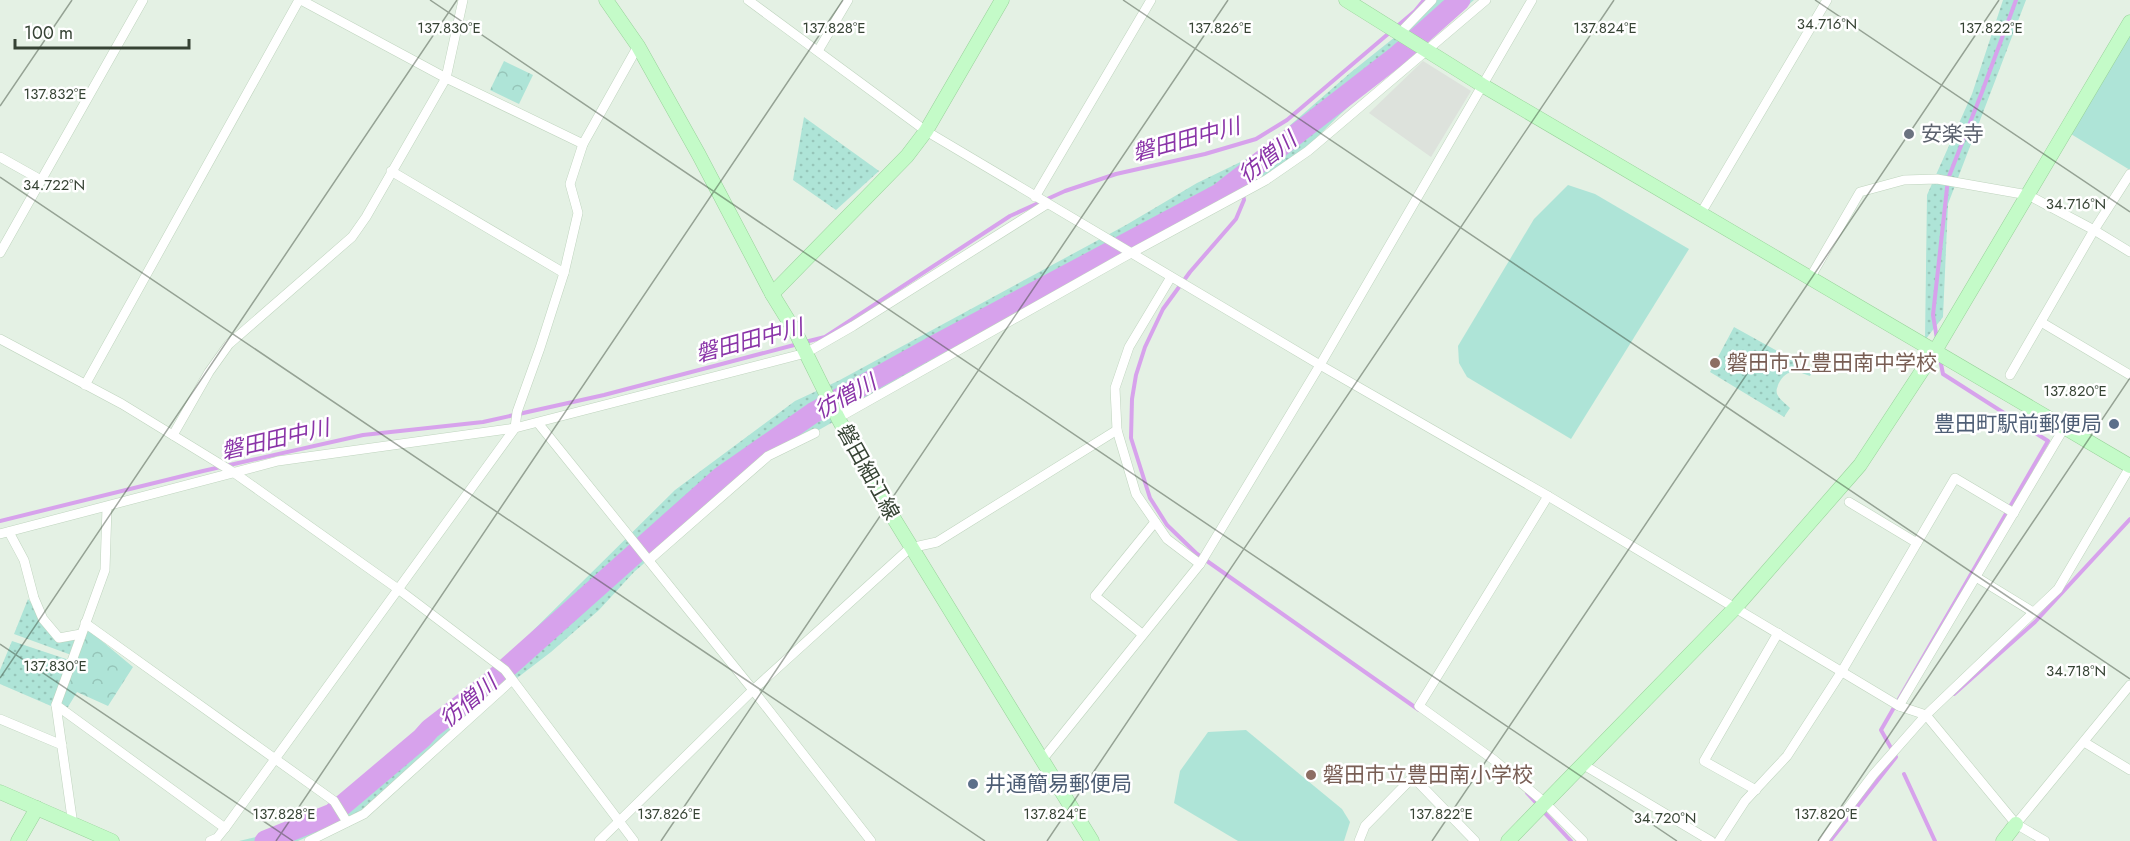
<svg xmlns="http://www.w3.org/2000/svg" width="2130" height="841" font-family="Jost,'Noto Sans JP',sans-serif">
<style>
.grass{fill:url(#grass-dots)}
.forest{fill:url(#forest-crowns)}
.park{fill:#aee4d7}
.parking{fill:#dde2dc}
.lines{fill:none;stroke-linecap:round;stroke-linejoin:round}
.stream{stroke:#d7a2ec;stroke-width:4}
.river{stroke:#d7a2ec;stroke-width:21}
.street-casing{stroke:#bfd4be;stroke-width:10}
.secondary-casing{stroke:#98d29a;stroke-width:15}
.street{stroke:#fff;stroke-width:9}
.secondary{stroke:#c4fbc8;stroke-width:14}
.ticks{fill:none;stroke:#364334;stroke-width:1.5;stroke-opacity:0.45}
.worship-dot{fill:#6b7280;stroke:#fff;stroke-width:2}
.education-dot{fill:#8d6e63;stroke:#fff;stroke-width:2}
.service-dot{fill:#5c6f8a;stroke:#fff;stroke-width:2}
.labels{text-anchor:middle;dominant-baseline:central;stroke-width:5;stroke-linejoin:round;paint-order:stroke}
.worship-label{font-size:21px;fill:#5b616d;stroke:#fff;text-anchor:start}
.education-label{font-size:21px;fill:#785e54;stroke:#fff;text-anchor:start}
.service-label{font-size:21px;fill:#4e5e75;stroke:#fff;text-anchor:end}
.street-label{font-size:21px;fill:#364334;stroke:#fff}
.water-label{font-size:22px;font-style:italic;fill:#8a34a8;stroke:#fff}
.ticks-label{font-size:15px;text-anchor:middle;fill:#364334;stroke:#fff;stroke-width:5;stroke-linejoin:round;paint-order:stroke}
</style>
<defs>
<pattern id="grass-dots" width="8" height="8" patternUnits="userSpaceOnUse" patternTransform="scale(1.5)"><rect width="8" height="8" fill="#aee4d7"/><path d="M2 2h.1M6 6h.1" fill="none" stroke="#96c5b9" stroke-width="1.8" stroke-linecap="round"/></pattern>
<pattern id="forest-crowns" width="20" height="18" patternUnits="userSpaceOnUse" patternTransform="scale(1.5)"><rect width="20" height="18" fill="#aee4d7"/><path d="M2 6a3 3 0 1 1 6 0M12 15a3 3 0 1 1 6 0" fill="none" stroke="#96c5b9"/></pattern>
</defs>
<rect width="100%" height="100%" fill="#e4f1e4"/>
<g class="grass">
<path d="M1432,0H1474C1415,51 1350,99 1298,158L810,435L768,456L634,572L599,610L551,652L504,688L364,814L345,820L298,841H239L306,825L334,801L422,738L447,708L495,668L675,490L795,401L838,381L1126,225L1197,183L1257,154L1350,73L1400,33Z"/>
<path d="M2003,0H2026L1948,204L1943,317L1925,340L1927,195L1972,94Z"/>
<path d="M804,117L879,171L836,210L793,180Z"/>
<path d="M1734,327L1813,371L1810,376C1796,370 1785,369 1778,385C1777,389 1776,389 1777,394C1779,399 1786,404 1790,408L1784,417L1710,372Z"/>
<path d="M28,599L59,638L79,639L74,656L14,634Z"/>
<path d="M12,641L72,661L51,706L0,684V670Z"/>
</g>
<g class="forest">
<path d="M504,61L533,75L519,104L490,90Z"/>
<path d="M83,630L91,632L133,667L108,706L77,692L65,712L56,705Z"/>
</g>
<g class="park">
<path d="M2130,20V170L2066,131Z"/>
<path d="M1568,185L1595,194L1689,249L1571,439L1467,377L1459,363L1458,346L1534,219Z"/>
<path d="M1246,730L1342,809L1350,822L1344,841H1238L1174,803L1180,771L1208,732Z"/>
</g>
<path class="parking" d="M1423,61L1471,91L1431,157L1369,113Z"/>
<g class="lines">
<g class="stream">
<path d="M1240,176L1244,200L1236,219L1190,272L1163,309L1145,347L1136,375L1132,399L1131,438L1150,498L1167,525L1197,554L1419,710"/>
<path d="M1937,339L1933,315L1948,179L1982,92L2016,0"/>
<path d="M805,342L825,337L1010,216L1065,191L1116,174L1205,154L1256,139L1287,120L1415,11L1424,0"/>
<path d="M0,521L203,471L363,435L483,422L604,395L798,344"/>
<path d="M1954,694L2035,622L2130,519"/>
<path d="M1904,774L1935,841"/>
<path d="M1527,793L1538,805"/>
<path d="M1543,811L1571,841"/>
<path d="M1830,841L1896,757L1881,730L2048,441L1943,374L1940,359"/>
</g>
<path class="river" d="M265,841L332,814L422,738L430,729L492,681L721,477L813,413L934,346L1219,194L1397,56L1460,0"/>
<g class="street-casing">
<g id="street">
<path d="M301,0L446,78L583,144"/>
<path d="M748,0L926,131L1320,365L1548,496L1899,706L1926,715L2016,824L2045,841"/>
<path d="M1400,33L1432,0"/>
<path d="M818,51L848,0"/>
<path d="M0,157L41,180"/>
<path d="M391,171L564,273"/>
<path d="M1035,197L1151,0"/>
<path d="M1701,213L1827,0"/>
<path d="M0,253L143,0"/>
<path d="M1171,277L1129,347L1115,388L1117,430L1136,494L1167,539L1200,564"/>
<path d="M1810,278L1860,192L1904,180L1937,179L2028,195L2094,230L2130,252"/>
<path d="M2041,322L2130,375"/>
<path d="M0,339L122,404L233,472L398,589L505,670L634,841"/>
<path d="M2010,375L2094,230L2130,174"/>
<path d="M85,385L299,0"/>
<path d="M838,418L1122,258L1266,180L1308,151L1486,0"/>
<path d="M538,423L753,690L871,841"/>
<path d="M173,435L209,372L229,344L352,237L366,217L446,78L463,0"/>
<path d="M1548,496L1419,706L1494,760L1544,802L1583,841"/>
<path d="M1849,502L1917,543"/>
<path d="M9,532L24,560L34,598L43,619L59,638L81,634"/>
<path d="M0,534L278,461L515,428L806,353L853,326L1047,204"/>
<path d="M649,560L768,456L815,433"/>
<path d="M1976,577L2033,612"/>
<path d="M85,623L334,801L347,822"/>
<path d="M1142,634L1095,596L1155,522"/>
<path d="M56,705L225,828"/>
<path d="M1899,706L2064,428"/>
<path d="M0,719L62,745"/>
<path d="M2084,742L2130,770"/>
<path d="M1042,760L1200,564L1320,365L1532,0"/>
<path d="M1582,764L1711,841"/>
<path d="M1756,790L1704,761L1778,633"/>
<path d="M2016,824L2130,685"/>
<path d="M73,825L56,705L105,570L107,507"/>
<path d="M210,841L217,838L225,828L515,428L517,412L540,348L564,273L578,213L570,184L583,144L638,46"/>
<path d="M309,841L364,814L512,680"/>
<path d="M599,841L753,690L910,548L937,542L1117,430"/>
<path d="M1359,841L1365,826L1413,777L1475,841"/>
<path d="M1719,841L1745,801L1787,756L1842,671L1955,478L2014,513"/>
<path d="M1823,841L1873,775L1926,715L2058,589L2130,467"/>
</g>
</g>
<g class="secondary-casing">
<g id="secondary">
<path d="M606,0L638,46L699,155L772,294L796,333L838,418L880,496L1092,841"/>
<path d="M1346,0L1482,85L2130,466"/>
<path d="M772,294L907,156L926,131L1002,0"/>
<path d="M0,792L112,841"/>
<path d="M18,841L37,808"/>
<path d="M1508,841L1736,607L1860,465L1935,351L2130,22"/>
<path d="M2003,841L2016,824"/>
</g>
</g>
<use href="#street" class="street"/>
<use href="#secondary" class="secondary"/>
</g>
<path class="ticks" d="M430,0L1677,841M1123,0L2130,679M1815,0L2130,212M0,106L72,0M0,177L985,841M0,644L293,841M0,678L457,0M276,841L843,0M661,841L1228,0M1047,841L1614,0M1432,841L1999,0M1818,841L2130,378"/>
<circle class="worship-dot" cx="1909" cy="134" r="6"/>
<g class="education-dot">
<circle cx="1715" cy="363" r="6"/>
<circle cx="1311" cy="775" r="6"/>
</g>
<g class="service-dot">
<circle cx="2114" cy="424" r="6"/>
<circle cx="973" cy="784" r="6"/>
</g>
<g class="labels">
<g class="worship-label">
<text x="1921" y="134">安楽寺</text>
</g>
<g class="education-label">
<text x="1727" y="363">磐田市立豊田南中学校</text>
<text x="1323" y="775">磐田市立豊田南小学校</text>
</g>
<g class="service-label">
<text x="2102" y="424">豊田町駅前郵便局</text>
<text x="985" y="784" text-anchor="start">井通簡易郵便局</text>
</g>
<g class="street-label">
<text transform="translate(868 472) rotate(61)">磐田細江線</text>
</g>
<g class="water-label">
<text transform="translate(1186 139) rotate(-15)">磐田田中川</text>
<text transform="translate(1267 157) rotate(-38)">彷僧川</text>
<text transform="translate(749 340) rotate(-15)">磐田田中川</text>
<text transform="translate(845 396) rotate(-29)">彷僧川</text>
<text transform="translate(275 439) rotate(-13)">磐田田中川</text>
<text transform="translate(468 701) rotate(-40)">彷僧川</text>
</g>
</g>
<g class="ticks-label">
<text x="1827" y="29">34.716°N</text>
<text x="449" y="33">137.830°E</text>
<text x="834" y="33">137.828°E</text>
<text x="1220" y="33">137.826°E</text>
<text x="1605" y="33">137.824°E</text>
<text x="1991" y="33">137.822°E</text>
<text x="55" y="99">137.832°E</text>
<text x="54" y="190">34.722°N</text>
<text x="2076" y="209">34.716°N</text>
<text x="2075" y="396">137.820°E</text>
<text x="55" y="671">137.830°E</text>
<text x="2076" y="676">34.718°N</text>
<text x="284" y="819">137.828°E</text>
<text x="669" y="819">137.826°E</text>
<text x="1055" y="819">137.824°E</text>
<text x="1441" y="819">137.822°E</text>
<text x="1826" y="819">137.820°E</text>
<text x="1665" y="823">34.720°N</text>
</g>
<path d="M15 39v9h174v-9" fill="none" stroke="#364334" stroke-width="3"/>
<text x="24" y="39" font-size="18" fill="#364334" stroke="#ffffff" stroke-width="4.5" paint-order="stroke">100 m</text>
</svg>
